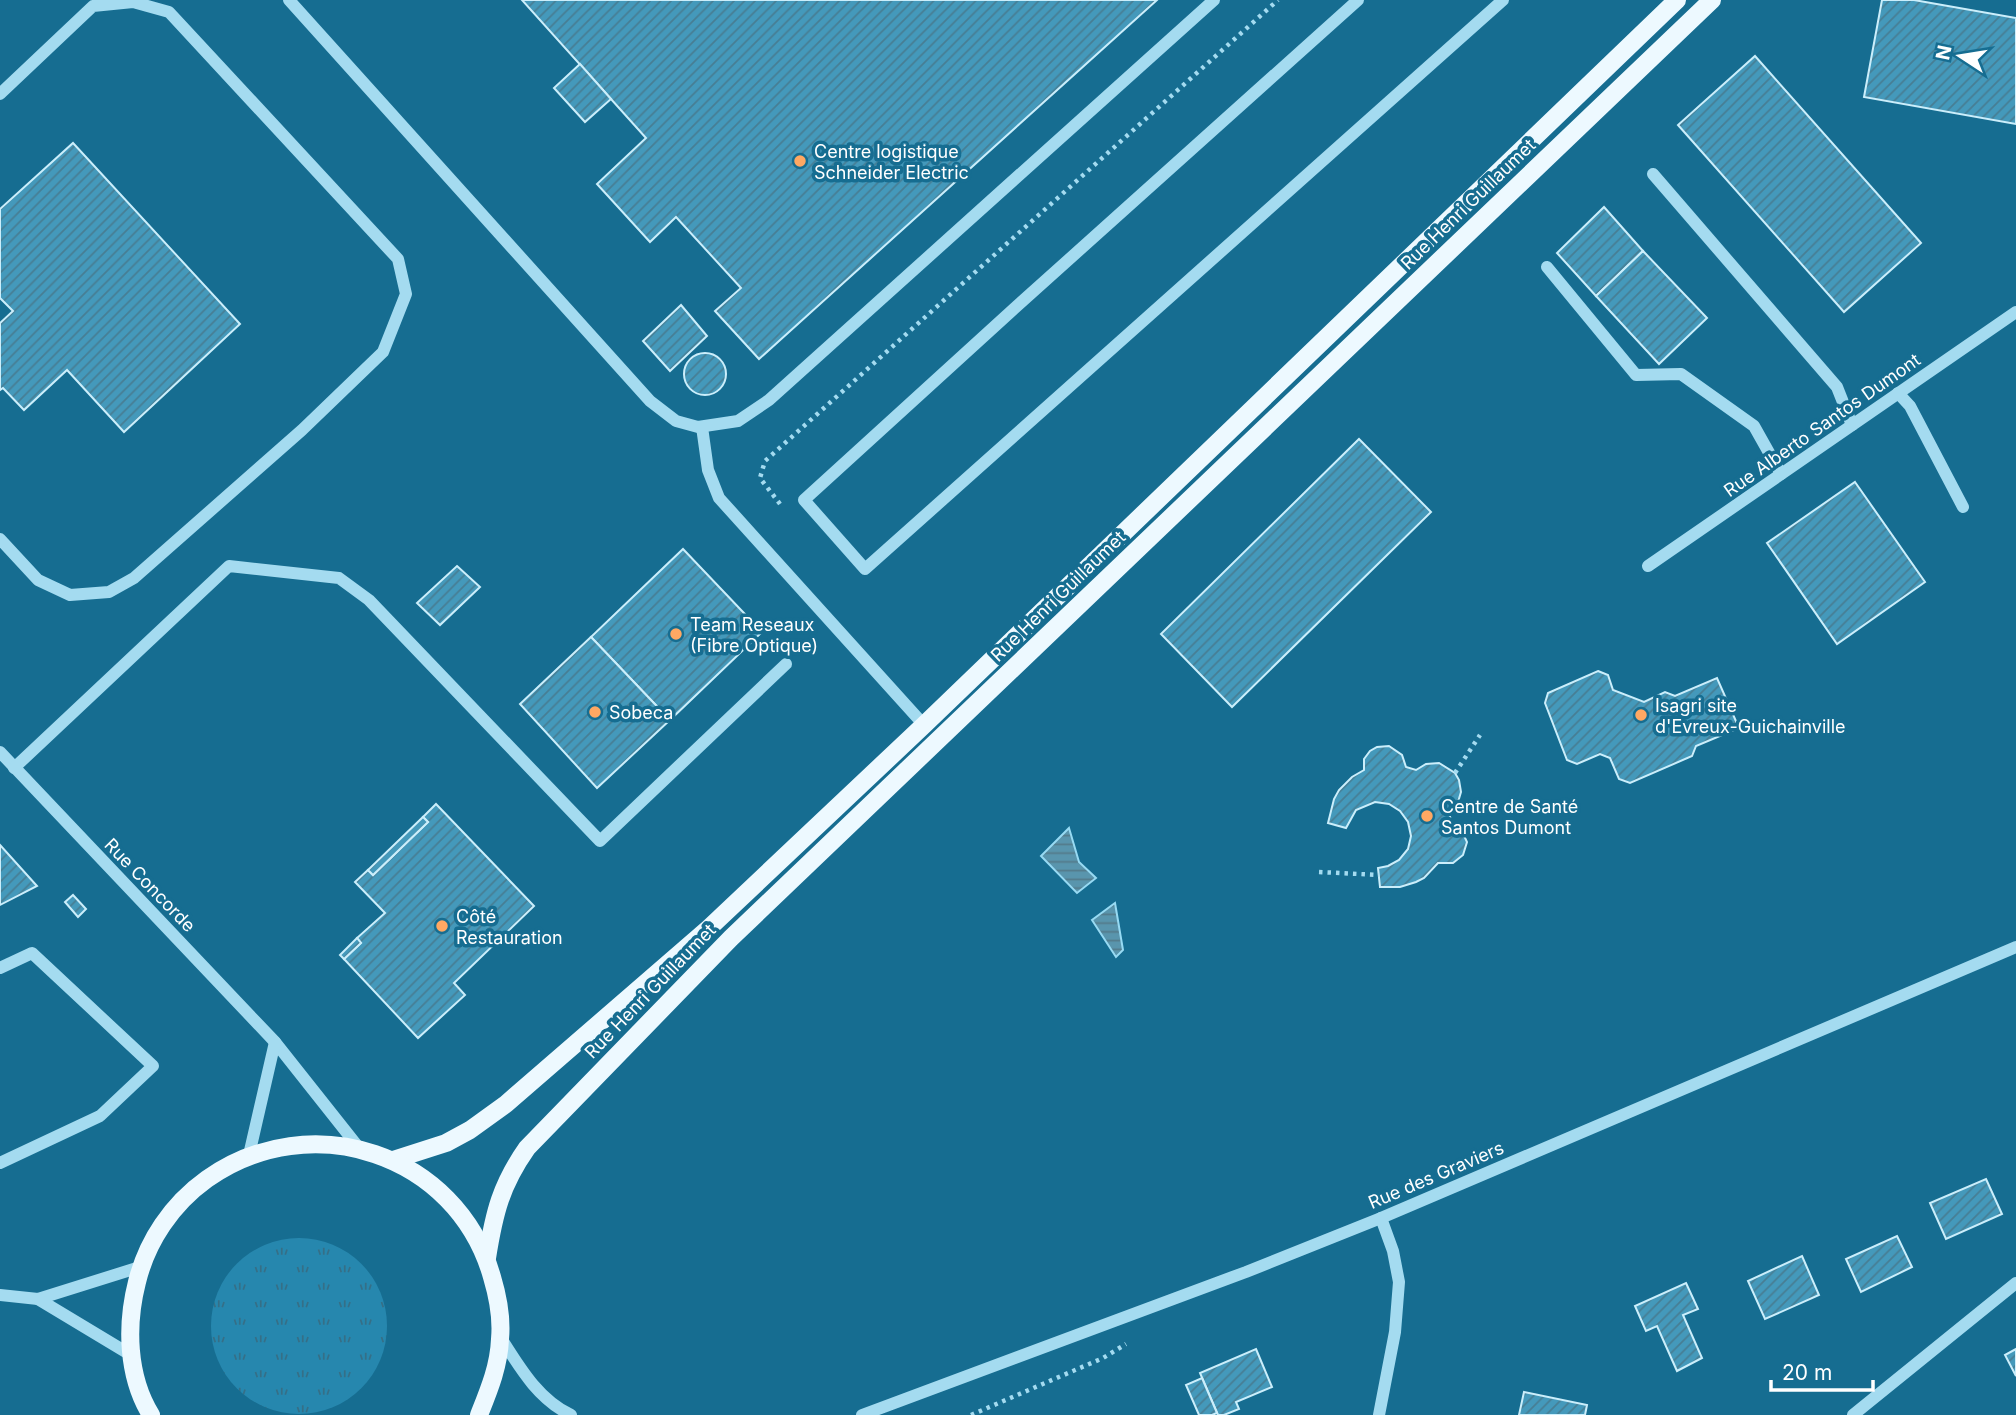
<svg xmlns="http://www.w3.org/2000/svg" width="2016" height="1415" font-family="Inter,sans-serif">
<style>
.grass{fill:url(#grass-tufts)}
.water{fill:url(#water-rules);stroke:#97daf3;stroke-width:2}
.building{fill:url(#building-hatch);stroke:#cbeefb;stroke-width:2}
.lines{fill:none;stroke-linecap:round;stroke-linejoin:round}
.path{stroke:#a4dbf0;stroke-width:4.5;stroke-dasharray:3.5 5;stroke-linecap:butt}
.minor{stroke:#a4dbf0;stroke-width:12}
.major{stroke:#edf9ff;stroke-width:18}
.poi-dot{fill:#ffa863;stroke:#166d91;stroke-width:2.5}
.labels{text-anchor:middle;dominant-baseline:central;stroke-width:7;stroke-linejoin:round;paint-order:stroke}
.poi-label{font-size:18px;fill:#fff;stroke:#166d91;text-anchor:start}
.street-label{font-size:18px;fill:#fff;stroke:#166d91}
</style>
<defs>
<pattern id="grass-tufts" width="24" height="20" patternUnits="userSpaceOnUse" patternTransform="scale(1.75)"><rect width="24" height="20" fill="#2687ae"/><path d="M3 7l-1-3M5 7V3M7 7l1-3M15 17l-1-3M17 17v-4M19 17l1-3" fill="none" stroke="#356f87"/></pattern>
<pattern id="water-rules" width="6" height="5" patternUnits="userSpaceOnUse" patternTransform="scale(1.75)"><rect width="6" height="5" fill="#5995ad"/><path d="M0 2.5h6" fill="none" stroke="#547b8b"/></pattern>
<pattern id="building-hatch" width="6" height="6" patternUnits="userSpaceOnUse" patternTransform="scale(1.75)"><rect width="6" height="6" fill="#49b"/><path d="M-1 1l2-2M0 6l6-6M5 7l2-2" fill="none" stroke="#477e94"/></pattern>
</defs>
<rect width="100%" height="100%" fill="#166d91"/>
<circle class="grass" cx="299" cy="1326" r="88"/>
<g class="water">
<path d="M1069,828L1079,862L1096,878L1077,893L1041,856Z"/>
<path d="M1115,903L1123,950L1116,957L1092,920Z"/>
</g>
<g class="building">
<path d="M522,0H1157L759,359L715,311L741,288L676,217L650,242L597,184L646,138Z"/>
<path d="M1882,0H1914L2016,18V124L1864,97Z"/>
<path d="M1755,56L1921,243L1844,312L1678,125Z"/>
<path d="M580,64L611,99L585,122L554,88Z"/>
<path d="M73,143L240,324L124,432L67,370L24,410L3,388L0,390V323L13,311L0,298V209Z"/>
<path d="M1604,207L1643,251L1596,296L1557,253Z"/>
<path d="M1643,251L1707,318L1659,364L1596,296Z"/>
<path d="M681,305L707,336L670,371L643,341Z"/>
<circle cx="705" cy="374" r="21"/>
<path d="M1359,439L1431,512L1232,707L1161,634Z"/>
<path d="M1855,482L1925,582L1837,644L1767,543Z"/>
<path d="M683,549L762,632L670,720L591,637Z"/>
<path d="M457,566L480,587L440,625L417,603Z"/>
<path d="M591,637L670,720L597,788L520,704Z"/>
<path d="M1598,671L1608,675L1613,690L1644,702L1665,692L1675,696L1717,678L1739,728L1696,746L1692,756L1630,783L1619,779L1610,758L1600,754L1577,764L1567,760L1545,703L1548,693Z"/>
<path d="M1389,746L1402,755L1406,767L1416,770L1426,764L1439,763L1455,773L1459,780L1461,792L1458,802L1449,811L1451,822L1460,827L1467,842L1463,855L1453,863H1438L1424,878L1416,882L1400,887H1380L1378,868L1388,866L1399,860L1408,849L1411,836L1408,822L1400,811L1389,804L1375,802L1356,810L1346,828L1328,823L1334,799L1339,790L1352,777L1364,770V759L1370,751L1377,747Z"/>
<path d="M436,804L534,906L454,983L465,995L418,1038L344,959L361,943L357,938L385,913L355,882L368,870L373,875L428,822L423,817Z"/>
<path d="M423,817L428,822L373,875L368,870Z"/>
<path d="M0,845L37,886L0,905Z"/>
<path d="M73,895L86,909L78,917L65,902Z"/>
<path d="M357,938L361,943L344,959L340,955Z"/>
<path d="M1986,1179L2002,1214L1946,1239L1930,1203Z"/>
<path d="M1897,1236L1912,1267L1861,1292L1846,1259Z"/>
<path d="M1802,1256L1819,1295L1765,1319L1748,1281Z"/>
<path d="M1686,1283L1698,1309L1683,1315L1702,1358L1677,1371L1657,1326L1646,1331L1635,1306Z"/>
<path d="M1256,1349L1272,1387L1236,1402L1239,1409L1224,1415H1218L1200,1373Z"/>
<path d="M2016,1349V1376L2005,1355Z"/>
<path d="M1202,1378L1217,1413L1212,1415H1199L1186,1385Z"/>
<path d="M1524,1392L1587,1405L1585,1415H1519Z"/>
</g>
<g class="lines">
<g class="path">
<path d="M780,504L760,478L765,461L1278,0"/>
<path d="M1455,773L1480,735"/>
<path d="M1319,872L1379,875"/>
<path d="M971,1415L1103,1358L1126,1344"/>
</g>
<g class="minor">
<path d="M289,0L650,401L676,421L698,427L738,421L769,400L1214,0"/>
<path d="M1358,0L1017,306L804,500L865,569L1503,0"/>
<path d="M0,94L93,6L133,2L169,12L398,259L406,294L383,352L302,430L134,578L109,592L70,595L38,580L0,539"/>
<path d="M1653,174L1837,387L1852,425"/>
<path d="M1547,267L1636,375L1681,374L1754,426L1781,474"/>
<path d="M1898,393L1910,406L1963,507"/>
<path d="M702,427L708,470L719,498L924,725"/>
<path d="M1648,566L2016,312"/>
<path d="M0,752L275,1042L359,1148"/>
<path d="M14,768L229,566L339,578L369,600L600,841L786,664"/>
<path d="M0,968L32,953L153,1066L100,1116L0,1163"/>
<path d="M249,1155L275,1042"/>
<path d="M0,1295L38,1299L140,1267"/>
<path d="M38,1299L131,1355"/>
<path d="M501,1338C520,1368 538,1399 571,1415"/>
<path d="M862,1415L1246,1272L1381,1218L2016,947"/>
<path d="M1379,1415L1395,1332L1399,1282L1393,1251L1381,1218"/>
<path d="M1853,1415L2016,1283"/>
</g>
<g class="major">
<path d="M393,1160L446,1143L470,1130L506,1104L709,928L924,725L1677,0"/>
<path d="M487,1258C494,1213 501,1185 527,1148L731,938L1712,0"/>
<path d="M151,1415C127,1376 126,1325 137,1282C147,1241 172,1204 207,1179C310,1106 457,1153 492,1277C498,1297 502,1318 500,1339C499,1366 489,1390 479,1415"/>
</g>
</g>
<g class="poi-dot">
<circle cx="800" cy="161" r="7"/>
<circle cx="676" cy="634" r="7"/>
<circle cx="595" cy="712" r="7"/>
<circle cx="1641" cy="715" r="7"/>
<circle cx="1427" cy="816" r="7"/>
<circle cx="442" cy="926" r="7"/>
</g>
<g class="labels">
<g class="poi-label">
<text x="814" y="151">Centre logistique<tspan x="814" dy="21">Schneider Electric</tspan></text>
<text x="690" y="624">Team Reseaux<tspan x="690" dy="21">(Fibre Optique)</tspan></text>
<text x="1655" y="705">Isagri site<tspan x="1655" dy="21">d'Evreux-Guichainville</tspan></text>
<text x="609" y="712">Sobeca</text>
<text x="1441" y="806">Centre de Santé<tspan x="1441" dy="21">Santos Dumont</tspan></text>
<text x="456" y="916">Côté<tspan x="456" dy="21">Restauration</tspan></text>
</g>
<g class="street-label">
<text transform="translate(1468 204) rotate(-44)">Rue Henri Guillaumet</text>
<text transform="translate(1822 425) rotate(-35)">Rue Alberto Santos Dumont</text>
<text transform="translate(1058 596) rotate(-44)">Rue Henri Guillaumet</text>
<text transform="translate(150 885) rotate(46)">Rue Concorde</text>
<text transform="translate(650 991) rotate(-46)">Rue Henri Guillaumet</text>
<text transform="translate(1436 1175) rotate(-23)">Rue des Graviers</text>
</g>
</g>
<g transform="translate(1960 56) rotate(282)" stroke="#166d91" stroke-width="5" paint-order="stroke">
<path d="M0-5L12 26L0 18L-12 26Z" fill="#ffffff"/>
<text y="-10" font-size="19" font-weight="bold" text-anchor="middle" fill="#ffffff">N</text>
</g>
<path d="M1771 1380v10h102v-10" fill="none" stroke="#ffffff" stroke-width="3.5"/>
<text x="1782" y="1380" font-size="21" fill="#ffffff" stroke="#166d91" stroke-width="5" paint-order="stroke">20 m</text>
</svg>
